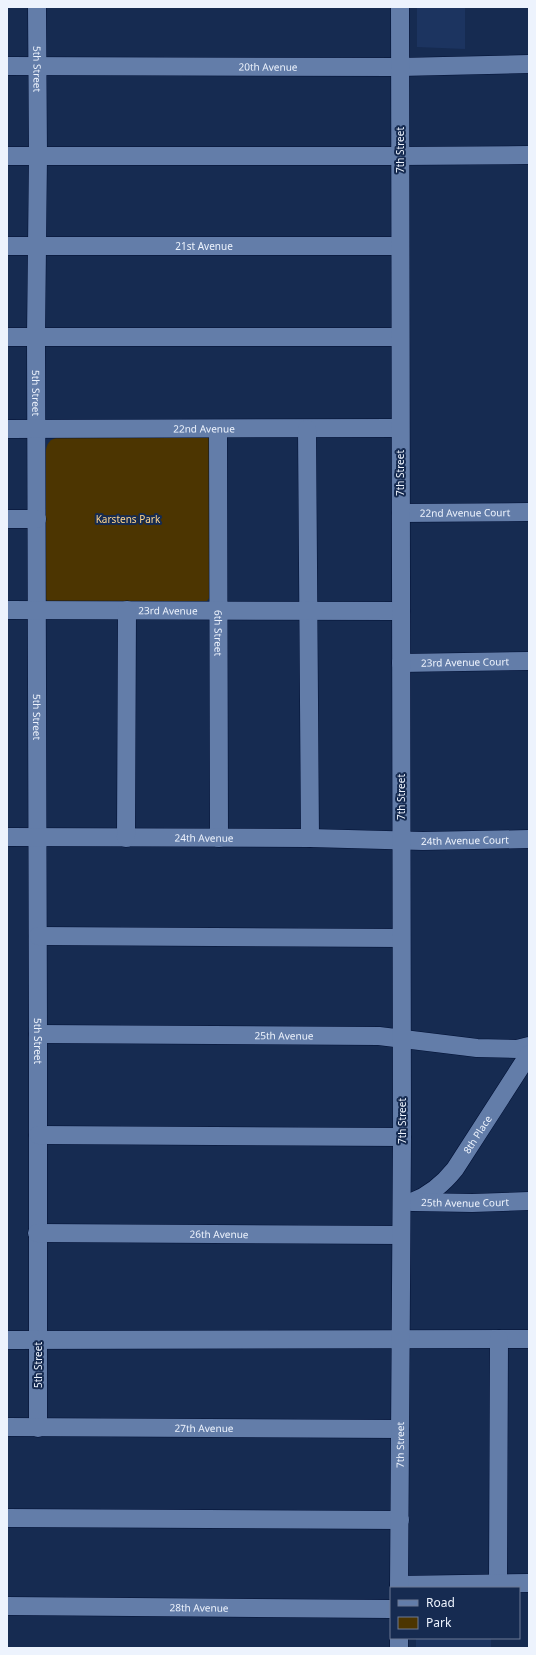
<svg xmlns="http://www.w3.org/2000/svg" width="536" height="1655" font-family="'Noto Sans',sans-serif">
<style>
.built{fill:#1c3460}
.green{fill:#4c3501}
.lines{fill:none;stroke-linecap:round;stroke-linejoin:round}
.minor-casing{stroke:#021135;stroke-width:19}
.minor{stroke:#637da9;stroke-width:18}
.labels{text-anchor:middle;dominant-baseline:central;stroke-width:4;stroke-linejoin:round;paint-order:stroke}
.street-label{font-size:10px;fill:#edf3fd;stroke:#162b51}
.park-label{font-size:10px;fill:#ffd68d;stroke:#162b51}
</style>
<rect width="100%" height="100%" fill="#162b51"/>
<g class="built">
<path d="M417,7H465V49L417,47Z"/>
<rect x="416" y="1638" width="75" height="10"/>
</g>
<path class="green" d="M60,437H208L210,440V597L207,601L201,603L51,602L47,601L45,597V454C47,443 49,439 60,437Z"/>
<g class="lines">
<g class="minor-casing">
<g id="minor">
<path id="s1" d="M37,7L38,156L36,337L38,1034V1428"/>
<path id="s2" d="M7,66L400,67L529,64"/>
<path d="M7,156H400L529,155"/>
<path id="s3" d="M7,246H400"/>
<path d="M7,337H400"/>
<path id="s4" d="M7,429L400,428"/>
<path id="s5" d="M218,429L219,838"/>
<path d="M307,429L310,838"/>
<path id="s6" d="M401,513L529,512"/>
<path d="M7,519H37"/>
<path id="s7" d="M7,610L401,611"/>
<path id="s8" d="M401,663L529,661"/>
<path id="s9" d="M7,837L310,838L423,841L529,839"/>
<path d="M126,838L127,610"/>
<path d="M38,936L401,938"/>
<path id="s10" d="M38,1034L379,1036L477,1048L517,1049L529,1046"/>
<path d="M38,1135L402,1137"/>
<path id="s11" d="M412,1202C430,1195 443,1184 455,1169L529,1054"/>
<path id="s12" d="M414,1202L472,1203L529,1201"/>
<path id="s13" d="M37,1233L401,1235"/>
<path d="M7,1340L529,1339"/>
<path id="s14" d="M7,1427L400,1429"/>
<path d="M7,1518L400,1520"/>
<path d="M498,1584L499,1339"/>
<path d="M399,1585L529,1583"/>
<path id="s15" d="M399,1588L402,1137L400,7"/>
<path id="s16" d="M7,1606L391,1609"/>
<path d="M399,1638V1648"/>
</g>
</g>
<use href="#minor" class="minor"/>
</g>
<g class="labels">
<g class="street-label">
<text stroke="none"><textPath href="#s2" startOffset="261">20th Avenue</textPath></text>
<text stroke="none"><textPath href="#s1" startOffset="62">5th Street</textPath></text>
<text transform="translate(400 150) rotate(-90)">7th Street</text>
<text stroke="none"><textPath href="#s3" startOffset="197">21st Avenue</textPath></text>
<text stroke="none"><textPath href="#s1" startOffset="386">5th Street</textPath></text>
<text stroke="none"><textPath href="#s4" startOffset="197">22nd Avenue</textPath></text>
<text transform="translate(400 473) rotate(-90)">7th Street</text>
<text stroke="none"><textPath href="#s6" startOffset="64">22nd Avenue Court</textPath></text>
<text stroke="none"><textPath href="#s7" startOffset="161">23rd Avenue</textPath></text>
<text stroke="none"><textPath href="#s5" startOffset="204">6th Street</textPath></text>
<text stroke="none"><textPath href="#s8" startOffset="64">23rd Avenue Court</textPath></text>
<text stroke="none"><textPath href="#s1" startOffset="710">5th Street</textPath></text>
<text transform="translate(401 797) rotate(-90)">7th Street</text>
<text stroke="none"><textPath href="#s9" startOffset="197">24th Avenue</textPath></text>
<text stroke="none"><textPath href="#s9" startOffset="458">24th Avenue Court</textPath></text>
<text stroke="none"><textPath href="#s10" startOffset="246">25th Avenue</textPath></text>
<text stroke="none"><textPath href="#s1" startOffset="1034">5th Street</textPath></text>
<text transform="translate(402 1121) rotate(-90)">7th Street</text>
<text stroke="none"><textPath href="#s11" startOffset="96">8th Place</textPath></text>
<text stroke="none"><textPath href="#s12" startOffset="51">25th Avenue Court</textPath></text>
<text stroke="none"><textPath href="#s13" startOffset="182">26th Avenue</textPath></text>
<text transform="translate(38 1365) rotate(-90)">5th Street</text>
<text stroke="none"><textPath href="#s14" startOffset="197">27th Avenue</textPath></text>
<text stroke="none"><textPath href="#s15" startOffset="143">7th Street</textPath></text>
<text stroke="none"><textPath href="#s16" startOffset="192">28th Avenue</textPath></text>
</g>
<g class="park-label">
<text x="128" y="519">Karstens Park</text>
</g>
</g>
<rect width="536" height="1655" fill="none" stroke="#edf3fd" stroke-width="16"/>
<rect x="390" y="1587" width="130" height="52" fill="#162b51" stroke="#6c7b96"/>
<rect x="398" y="1600" width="20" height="6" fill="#637da9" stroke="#6c7b96"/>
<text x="426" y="1607" font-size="12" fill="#edf3fd">Road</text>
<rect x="398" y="1617" width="20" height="12" fill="#4c3501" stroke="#6c7b96"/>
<text x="426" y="1627" font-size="12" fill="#edf3fd">Park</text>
</svg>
